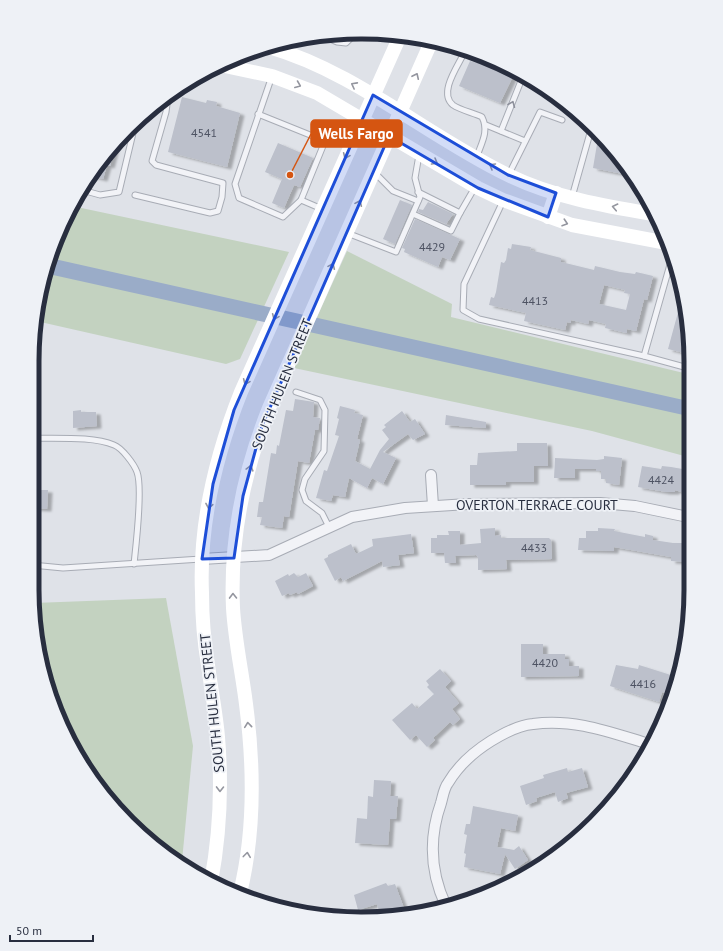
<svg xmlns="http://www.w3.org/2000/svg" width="723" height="951" font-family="'PT Sans',sans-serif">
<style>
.green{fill:#c3d2c0}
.water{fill:#9aacc8}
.building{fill:#bcc0cb;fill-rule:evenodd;filter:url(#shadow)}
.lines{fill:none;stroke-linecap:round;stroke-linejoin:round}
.lane-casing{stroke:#a8acb5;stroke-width:7}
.street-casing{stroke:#a8acb5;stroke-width:12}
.lane{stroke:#f2f3f7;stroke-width:5}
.street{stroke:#f2f3f7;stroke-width:10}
.secondary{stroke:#fff;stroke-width:14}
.oneway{stroke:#94969f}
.oneway2{stroke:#8d909b}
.marked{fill:#1d4ed8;fill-opacity:0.2;stroke:#1d4ed8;stroke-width:3;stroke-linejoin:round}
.labels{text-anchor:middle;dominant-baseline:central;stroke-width:3.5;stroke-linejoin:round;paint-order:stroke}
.number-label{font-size:12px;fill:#4d5262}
.street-label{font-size:14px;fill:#282e3f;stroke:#eef1f6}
.rim{fill:none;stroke:#282e3f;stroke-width:5}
.leader{fill:none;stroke:#d55511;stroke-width:1.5}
.callout-dot{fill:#d55511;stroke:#eef1f6;stroke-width:1.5}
.callout{fill:#d55511;stroke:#d55511;stroke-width:1.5}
.callout-label{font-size:15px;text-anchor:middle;font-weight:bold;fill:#fff}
</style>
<defs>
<filter id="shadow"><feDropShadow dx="4.5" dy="2.5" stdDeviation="1" flood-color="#0004"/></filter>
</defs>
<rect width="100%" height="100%" fill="#dfe2e8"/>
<g class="green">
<path d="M72,206L289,252L240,359L226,364L36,321C42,282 51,240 72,206Z"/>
<path d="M347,251L452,304L451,317L688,374V457L592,431L294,368Z"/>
<path d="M166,598L193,746L182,861L129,823L76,754L43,675L34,603Z"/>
</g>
<path class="water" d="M50,258L688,401V416L44,273Z"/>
<g class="building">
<path d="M481,55L515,72L500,103L459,86L470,61L477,63Z"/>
<path d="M182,97L206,103L207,100L217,102L216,106L240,113L227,167L168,152Z"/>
<path d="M278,143L313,158L300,187L294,185L284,208L272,203L282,179L265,172Z"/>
<path d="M597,144L609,146L633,176L593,168Z"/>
<path d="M115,147L110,166L107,165L103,179L91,176L100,161Z"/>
<path d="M400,200L412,205L395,244L383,239Z"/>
<path d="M428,202L453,214L446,224L418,212L419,209L423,210Z"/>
<path d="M415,219L460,239L450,260L442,257L438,267L404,252L405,249L402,248Z"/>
<path d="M512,244L531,247L530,250L561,258V262L594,270L595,266L620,272L635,274L636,272L653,276L647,300L644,299L636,331L627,329V333L605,328L606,324L589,320L588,324L571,320V323L567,322L565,330L524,321L526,313L489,305L491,297L494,298L496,292L501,262L504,263L506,260L508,248L511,249ZM604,285L625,290L624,293L630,294L626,310L599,304Z"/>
<path d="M683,294L688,319V354L668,349Z"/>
<path d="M295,399L314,402L313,417L320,418L318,430H315L309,463L298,461L289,517L284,516L282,528L260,525L262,517H257L259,502H263L271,453L276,454L277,445L279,446L286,410L293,411Z"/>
<path d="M340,406L355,410L354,413L363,415L357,439L360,440L355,461L370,469L380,450L389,439L382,430L386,427L384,425L402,411L410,422L415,419L425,434L413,440L408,434L383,452L396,458L383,484L372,478L367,488L349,478L345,497L333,495L331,501L316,498L324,470L327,471L339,436L335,435L339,419L337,418Z"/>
<path d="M81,410V412H96L97,426L73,428V411Z"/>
<path d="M446,415L486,422V428L445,425Z"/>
<path d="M517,443H547L548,466H534V482H506V485H470V465H477L478,453L517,451Z"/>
<path d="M604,456L622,458L619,485L606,483V479H601V471H596V469H575V478H554L555,458L597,460L604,459Z"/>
<path d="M642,466L661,469L662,466L671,467L688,470V494L675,490V492H666L638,487Z"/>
<path d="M35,490H48L47,509L32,508V496H35Z"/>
<path d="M495,528V536L501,535V538H549L551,540L552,559L506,560L507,569L478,570V557L476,555L455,556L456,563H445L444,553H431V538H437V535H449L448,531H460V545L481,543L480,529Z"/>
<path d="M598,528L615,529L614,531L645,537V534L653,536V540L673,543H688V562L671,561V557L614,547V551L578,550L579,538H586V531H598Z"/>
<path d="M411,534L414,553L398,555L400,565L383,567L382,561L343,581L341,577L335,581L324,559L328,557V555L351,544L356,554L373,546L372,539Z"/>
<path d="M294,573L298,577L306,573L313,586L298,594L297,592L290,595L289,593L282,596L275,581L288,574L289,576Z"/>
<path d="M521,644H543V654H565V659H569V666H579V676L521,677Z"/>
<path d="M616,665L638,669L639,665L677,677L672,695L662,692L659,702L610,686Z"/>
<path d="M440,669L451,681L445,687L459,703L452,709L460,719L453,725L450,722L433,738L435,740L427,747L416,735L410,740L392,720L412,703L417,709L434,694L427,687L429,685L426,681Z"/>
<path d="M567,768L568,772L582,768L588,787L566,793L568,798L558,802L555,792L536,798L537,801L526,805L520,786L544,778L543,775Z"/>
<path d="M374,780L391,781L390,796H398L396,819H390L388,845L355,843L357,818L367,819L368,796L373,797Z"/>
<path d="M473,806L518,815L515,831L501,828L497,847L514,850L519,846L528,860L515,869L505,854L500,874L464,867L466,854L464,853L467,835L464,834L466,824H470Z"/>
<path d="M386,883L388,886L395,884L405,911L403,912L404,914L381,918L377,904L358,910L354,895Z"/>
</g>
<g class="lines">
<g class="lane-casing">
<g id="lane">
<path d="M323,36L337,42L346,43L356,33"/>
<path d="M436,41L464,53C458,66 438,93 453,105C460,110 474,113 482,117C489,131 482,142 477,156"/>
<path d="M258,114L325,141L301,200L283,217L239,198L235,184L272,76"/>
<path d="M486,125L525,141"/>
<path d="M501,131L523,76"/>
<path d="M374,172L393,191L418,201"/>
<path d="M509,174L540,112L562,120"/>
<path d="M82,190L100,195L119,192L134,129"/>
<path d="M418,192L460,213L475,187"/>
<path d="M135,195L210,213L218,211L222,197L223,183L156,165L152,161L166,112L168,97"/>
<path d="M572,197L592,126"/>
<path d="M301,200L322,209"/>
<path d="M503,201L464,284L463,310L479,319L644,356L688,368"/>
<path d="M413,214L451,231L460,213"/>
<path d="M347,233L396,252L420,197L415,178L419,155"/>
<path d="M644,356L673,254"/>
<path d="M296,392L320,400L325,410L324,451L305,479L302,490L306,501L322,513L329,527"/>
<path d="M32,438C56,439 92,436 114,445C122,448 134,464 137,472C143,488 136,545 134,564"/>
<path d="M32,565L63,568L201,559"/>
</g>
</g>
<g class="street-casing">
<g id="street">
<path d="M431,475L433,506"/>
<path d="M202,559L269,555L352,517L405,508L468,504L600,503L635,506L688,517"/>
<path d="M446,906C430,872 429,837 441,803C443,796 444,788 448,783C458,766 475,751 491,741C504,733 519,725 533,724C574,718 612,733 649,744"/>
</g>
</g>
<use href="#lane" class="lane"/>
<use href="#street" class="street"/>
<g class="secondary">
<path d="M269,47C356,72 427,136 508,175C553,197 604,206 653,214"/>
<path d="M220,65L272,76L317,93L478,188L503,200L572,225L667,243"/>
<path d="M548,217L556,193"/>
<path d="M211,882C220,834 222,785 218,737C216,713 211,689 208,665C204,641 202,617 202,593C199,524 216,455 241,392L400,36"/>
<path d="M240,893C255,832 254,766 246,704C242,672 235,641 233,608C230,540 244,471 269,408L432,40"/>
</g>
</g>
<defs><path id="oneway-chevron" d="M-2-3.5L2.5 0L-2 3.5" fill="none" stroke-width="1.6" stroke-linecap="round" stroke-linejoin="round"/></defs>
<g class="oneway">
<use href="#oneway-chevron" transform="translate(416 76) rotate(-65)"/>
<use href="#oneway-chevron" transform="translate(298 85) rotate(22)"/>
<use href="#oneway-chevron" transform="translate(354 85) rotate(-152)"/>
<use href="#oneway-chevron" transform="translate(346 156) rotate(114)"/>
<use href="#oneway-chevron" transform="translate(435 162) rotate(30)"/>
<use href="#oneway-chevron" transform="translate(492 166) rotate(-150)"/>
<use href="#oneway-chevron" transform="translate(359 203) rotate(-66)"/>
<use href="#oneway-chevron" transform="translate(615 207) rotate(-168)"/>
<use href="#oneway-chevron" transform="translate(565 223) rotate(18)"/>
<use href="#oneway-chevron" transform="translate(332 266) rotate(-66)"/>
<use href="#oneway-chevron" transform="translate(275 317) rotate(114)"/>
<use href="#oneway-chevron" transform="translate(246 382) rotate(114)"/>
<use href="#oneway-chevron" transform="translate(250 468) rotate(-75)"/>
<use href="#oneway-chevron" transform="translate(209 506) rotate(100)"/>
<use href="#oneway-chevron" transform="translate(233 596) rotate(-91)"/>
<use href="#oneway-chevron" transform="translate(248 725) rotate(-96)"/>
<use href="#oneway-chevron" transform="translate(220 789) rotate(91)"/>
<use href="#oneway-chevron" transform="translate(247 855) rotate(-83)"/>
</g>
<use class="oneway2" href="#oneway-chevron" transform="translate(512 104) rotate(-68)"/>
<path class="marked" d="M373,95L508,175L556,193L548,217L478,188L389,136L262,426L243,496L234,558L202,559L213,484L234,410Z"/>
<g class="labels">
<g class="number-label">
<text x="204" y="132">4541</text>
<text x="432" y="246">4429</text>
<text x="535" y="300">4413</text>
<text x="661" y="479">4424</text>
<text x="534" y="547">4433</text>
<text x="545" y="662">4420</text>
<text x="643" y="683">4416</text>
</g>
<g class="street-label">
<text transform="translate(282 384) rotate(-68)">SOUTH HULEN STREET</text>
<text x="537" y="505">OVERTON TERRACE COURT</text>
<text transform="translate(212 703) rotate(-96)">SOUTH HULEN STREET</text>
</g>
</g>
<path d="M0 0H723V951H0ZM361 39H362A322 322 0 0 1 684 361V590A322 322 0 0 1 362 912H361A322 322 0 0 1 39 590V361A322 322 0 0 1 361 39Z" fill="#eef1f6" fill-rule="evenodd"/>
<path class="rim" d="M361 39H362A322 322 0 0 1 684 361V590A322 322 0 0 1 362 912H361A322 322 0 0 1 39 590V361A322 322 0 0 1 361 39Z"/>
<path class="leader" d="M290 175L311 134"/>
<circle class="callout-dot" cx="290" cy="175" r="4"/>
<rect class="callout" x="311" y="120" width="91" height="27" rx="4"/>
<g class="callout-label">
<text x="356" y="139">Wells Fargo</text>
</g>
<path d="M10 935v6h83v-6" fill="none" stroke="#282e3f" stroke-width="2"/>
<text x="16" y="935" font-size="12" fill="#282e3f" stroke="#eef1f6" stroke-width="3" paint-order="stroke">50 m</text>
</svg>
